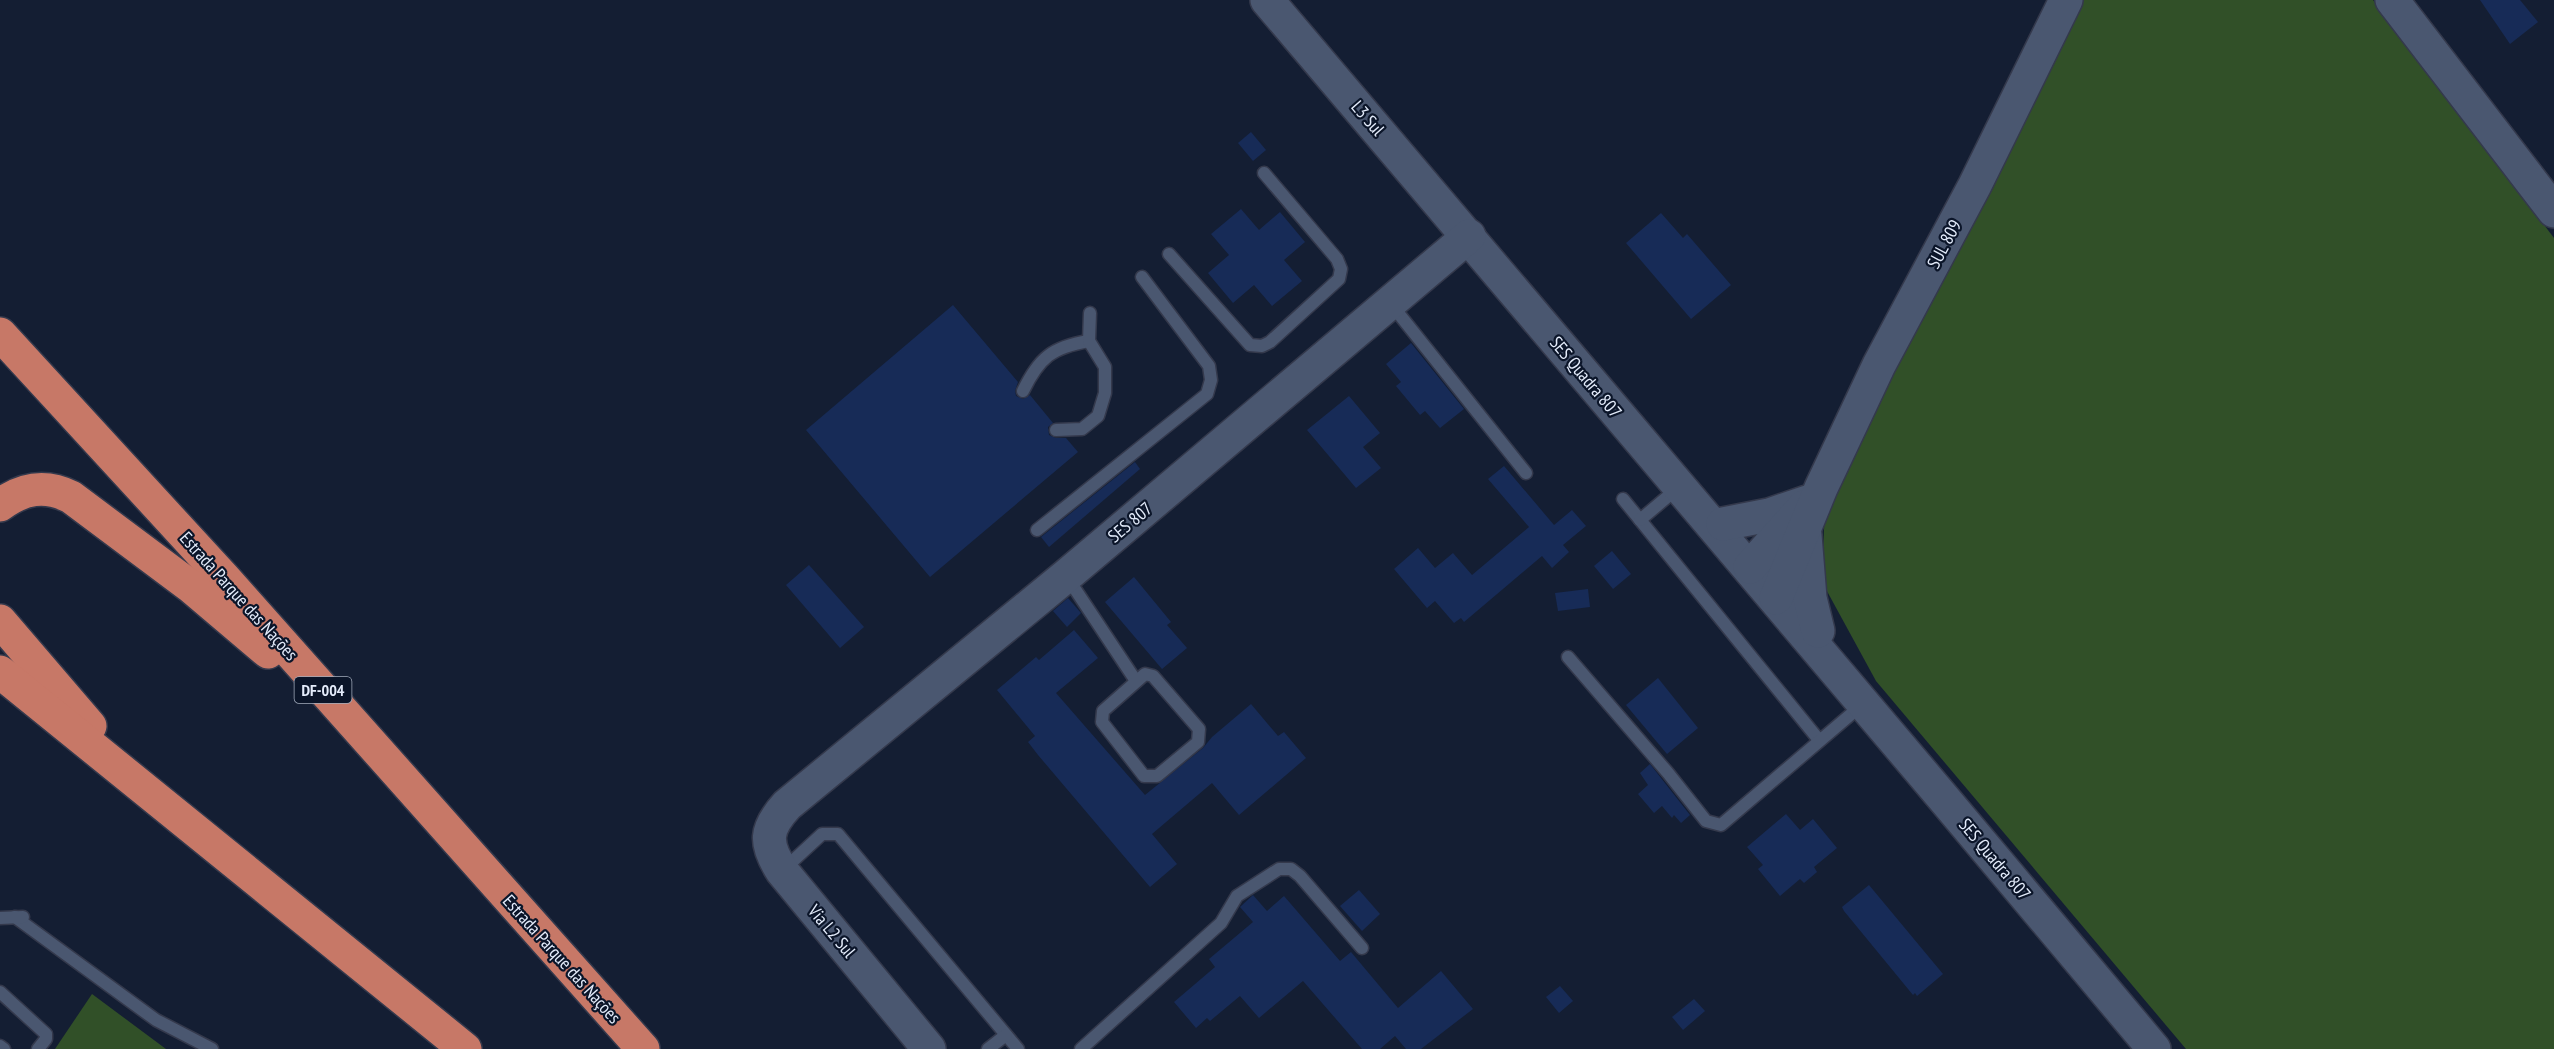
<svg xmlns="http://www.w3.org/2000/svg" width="2554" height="1049" font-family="'PT Sans Narrow',sans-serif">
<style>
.green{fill:#315028}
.building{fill:#172b57}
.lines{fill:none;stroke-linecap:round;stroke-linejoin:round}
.lane-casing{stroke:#34394c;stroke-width:15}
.secondary-casing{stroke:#34394c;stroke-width:36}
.highway-casing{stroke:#34394c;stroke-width:36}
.lane{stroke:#4a5770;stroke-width:12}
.secondary{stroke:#4a5770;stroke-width:33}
.highway{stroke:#c77867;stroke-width:33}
.labels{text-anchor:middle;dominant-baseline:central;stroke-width:4.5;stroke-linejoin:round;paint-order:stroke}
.shield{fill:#0b1529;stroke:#a3acbc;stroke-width:1.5}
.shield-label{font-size:16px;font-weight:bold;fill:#e4ecfb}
.street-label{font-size:18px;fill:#e4ecfb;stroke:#0b1529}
</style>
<rect width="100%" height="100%" fill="#141e33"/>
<g class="green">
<path d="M2078,0H2373L2554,238V1049H2186L1876,681L1822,582L1825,503Z"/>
<path d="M92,994L166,1049H55Z"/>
</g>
<g class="building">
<path d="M2480,0H2520L2538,22L2510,44Z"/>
<path d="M1251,132L1266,150L1253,161L1238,143Z"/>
<path d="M1241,209L1259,230L1280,212L1305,242L1284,260L1302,281L1272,306L1254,285L1233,303L1208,273L1229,255L1211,234Z"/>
<path d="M1661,213L1683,238L1687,234L1731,285L1691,319L1626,243Z"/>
<path d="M953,305L1018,382L1015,391L1016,396L1023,399L1030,395L1053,423L1048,427L1049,435L1056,438H1066L1078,452L930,577L806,430Z"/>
<path d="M1411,343L1464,409L1440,428L1425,411L1420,415L1396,386L1401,382L1386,364Z"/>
<path d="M1349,396L1380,433L1363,447L1381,468L1356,488L1307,430Z"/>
<path d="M1135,462L1140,469L1049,547L1041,537Z"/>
<path d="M1504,466L1554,525L1572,510L1586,526L1563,545L1569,552L1552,568L1542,556L1464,622L1461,618L1454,623L1435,601L1427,608L1394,569L1418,548L1435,568L1453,553L1472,575L1529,527L1488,479Z"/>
<path d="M1612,551L1631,574L1613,589L1594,566Z"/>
<path d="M809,565L864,627L840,648L786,585Z"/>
<path d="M1134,577L1171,622L1167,625L1187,648L1162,669L1105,602Z"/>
<path d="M1588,589L1590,607L1558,611L1555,593Z"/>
<path d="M1068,598L1081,613L1067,627L1053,611Z"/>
<path d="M1074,630L1098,658L1056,693L1145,795L1203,748L1212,737L1251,704L1278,736L1284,732L1306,758L1239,815L1212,783L1152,834L1177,864L1150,887L1038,755L1028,742L1035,736L997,690L1036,657L1039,660Z"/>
<path d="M1658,678L1698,728L1667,754L1626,705Z"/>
<path d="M1650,764L1690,815L1681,823L1674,815L1672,818L1662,806L1654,813L1638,794L1648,785L1640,773Z"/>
<path d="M1786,814L1800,830L1813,819L1837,848L1814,867L1817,872L1804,883L1800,879L1780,896L1758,869L1763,865L1747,847Z"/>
<path d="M1869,885L1943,974L1917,996L1915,993L1913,995L1844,911L1842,907Z"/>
<path d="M1359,890L1380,914L1362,931L1340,906Z"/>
<path d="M1253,895L1267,911L1284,896L1340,961L1351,952L1398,1008L1441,971L1473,1009L1421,1049H1406L1395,1036L1380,1049H1362L1303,981L1259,1018L1240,996L1210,1021L1207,1018L1196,1028L1174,1002L1215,967L1209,959L1253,922L1240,907Z"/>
<path d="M1560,986L1573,1001L1559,1013L1546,997Z"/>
<path d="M1694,999L1705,1011L1683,1030L1672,1017Z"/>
</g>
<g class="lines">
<g class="lane-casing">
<g id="lane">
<path d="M1169,254L1250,345L1262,346L1270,342L1339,279L1341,269L1337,259L1264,173"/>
<path d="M1391,304L1526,473"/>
<path d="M1023,391C1039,358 1052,347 1089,341"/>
<path d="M1056,430L1082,429L1098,416L1105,393V367L1089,341L1090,313"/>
<path d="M1623,499L1819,740"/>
<path d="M1640,520L1679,487"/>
<path d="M1037,530L1207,394L1211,380L1209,366L1142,277"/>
<path d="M1067,577L1136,681"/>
<path d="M1568,657L1668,773L1706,821L1721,825L1863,704"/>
<path d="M1145,674L1153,676L1199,729L1198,742L1157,776H1144L1102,722L1103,711Z"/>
<path d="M783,870L822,834H838L1018,1049"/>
<path d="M15,917L156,1020L212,1049"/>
<path d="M0,918L23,917"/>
<path d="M0,992L46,1034V1039L38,1049"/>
<path d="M0,1046L4,1049"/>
<path d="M988,1049L1006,1035"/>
<path d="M1081,1049L1221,923L1237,896L1279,869H1291L1300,876L1362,948"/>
</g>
</g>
<g class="secondary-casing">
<g id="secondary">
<path d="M1267,0C1565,348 1860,698 2154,1049"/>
<path d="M2392,0L2554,211"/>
<path d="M1723,524L1769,515L1807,502"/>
<path d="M1805,535L1810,598L1818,631"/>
<path d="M1750,567L1804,507"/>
<path d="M1776,598L1821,488L1879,365L1975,185L2066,0"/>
<path d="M929,1049L782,871C764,843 765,829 787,805L1066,576L1469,236"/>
</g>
</g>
<g class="highway-casing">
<g id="highway">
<path d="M0,334L225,579L643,1049"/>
<path d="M0,505C23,488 45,484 71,497L190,586L268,652"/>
<path d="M0,621L90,726"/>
<path d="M0,672L465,1049"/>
</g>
</g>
<use href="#lane" class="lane"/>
<use href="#secondary" class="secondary"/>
<use href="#highway" class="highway"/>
</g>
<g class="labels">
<rect class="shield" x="294.5" y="677" width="57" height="26" rx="4.5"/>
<g class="shield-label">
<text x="323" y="690">DF-004</text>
</g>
<g class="street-label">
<text transform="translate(1368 118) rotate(49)">L3 Sul</text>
<text transform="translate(1944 244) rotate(-62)">SUL 809</text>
<text transform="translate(1586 377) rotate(50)">SES Quadra 807</text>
<text transform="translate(1130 522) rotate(-40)">SES 807</text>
<text transform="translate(239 596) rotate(48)">Estrada Parque das Nações</text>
<text transform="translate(1995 859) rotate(50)">SES Quadra 807</text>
<text transform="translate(832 931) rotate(50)">Via L2 Sul</text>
<text transform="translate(562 959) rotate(48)">Estrada Parque das Nações</text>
</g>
</g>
</svg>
